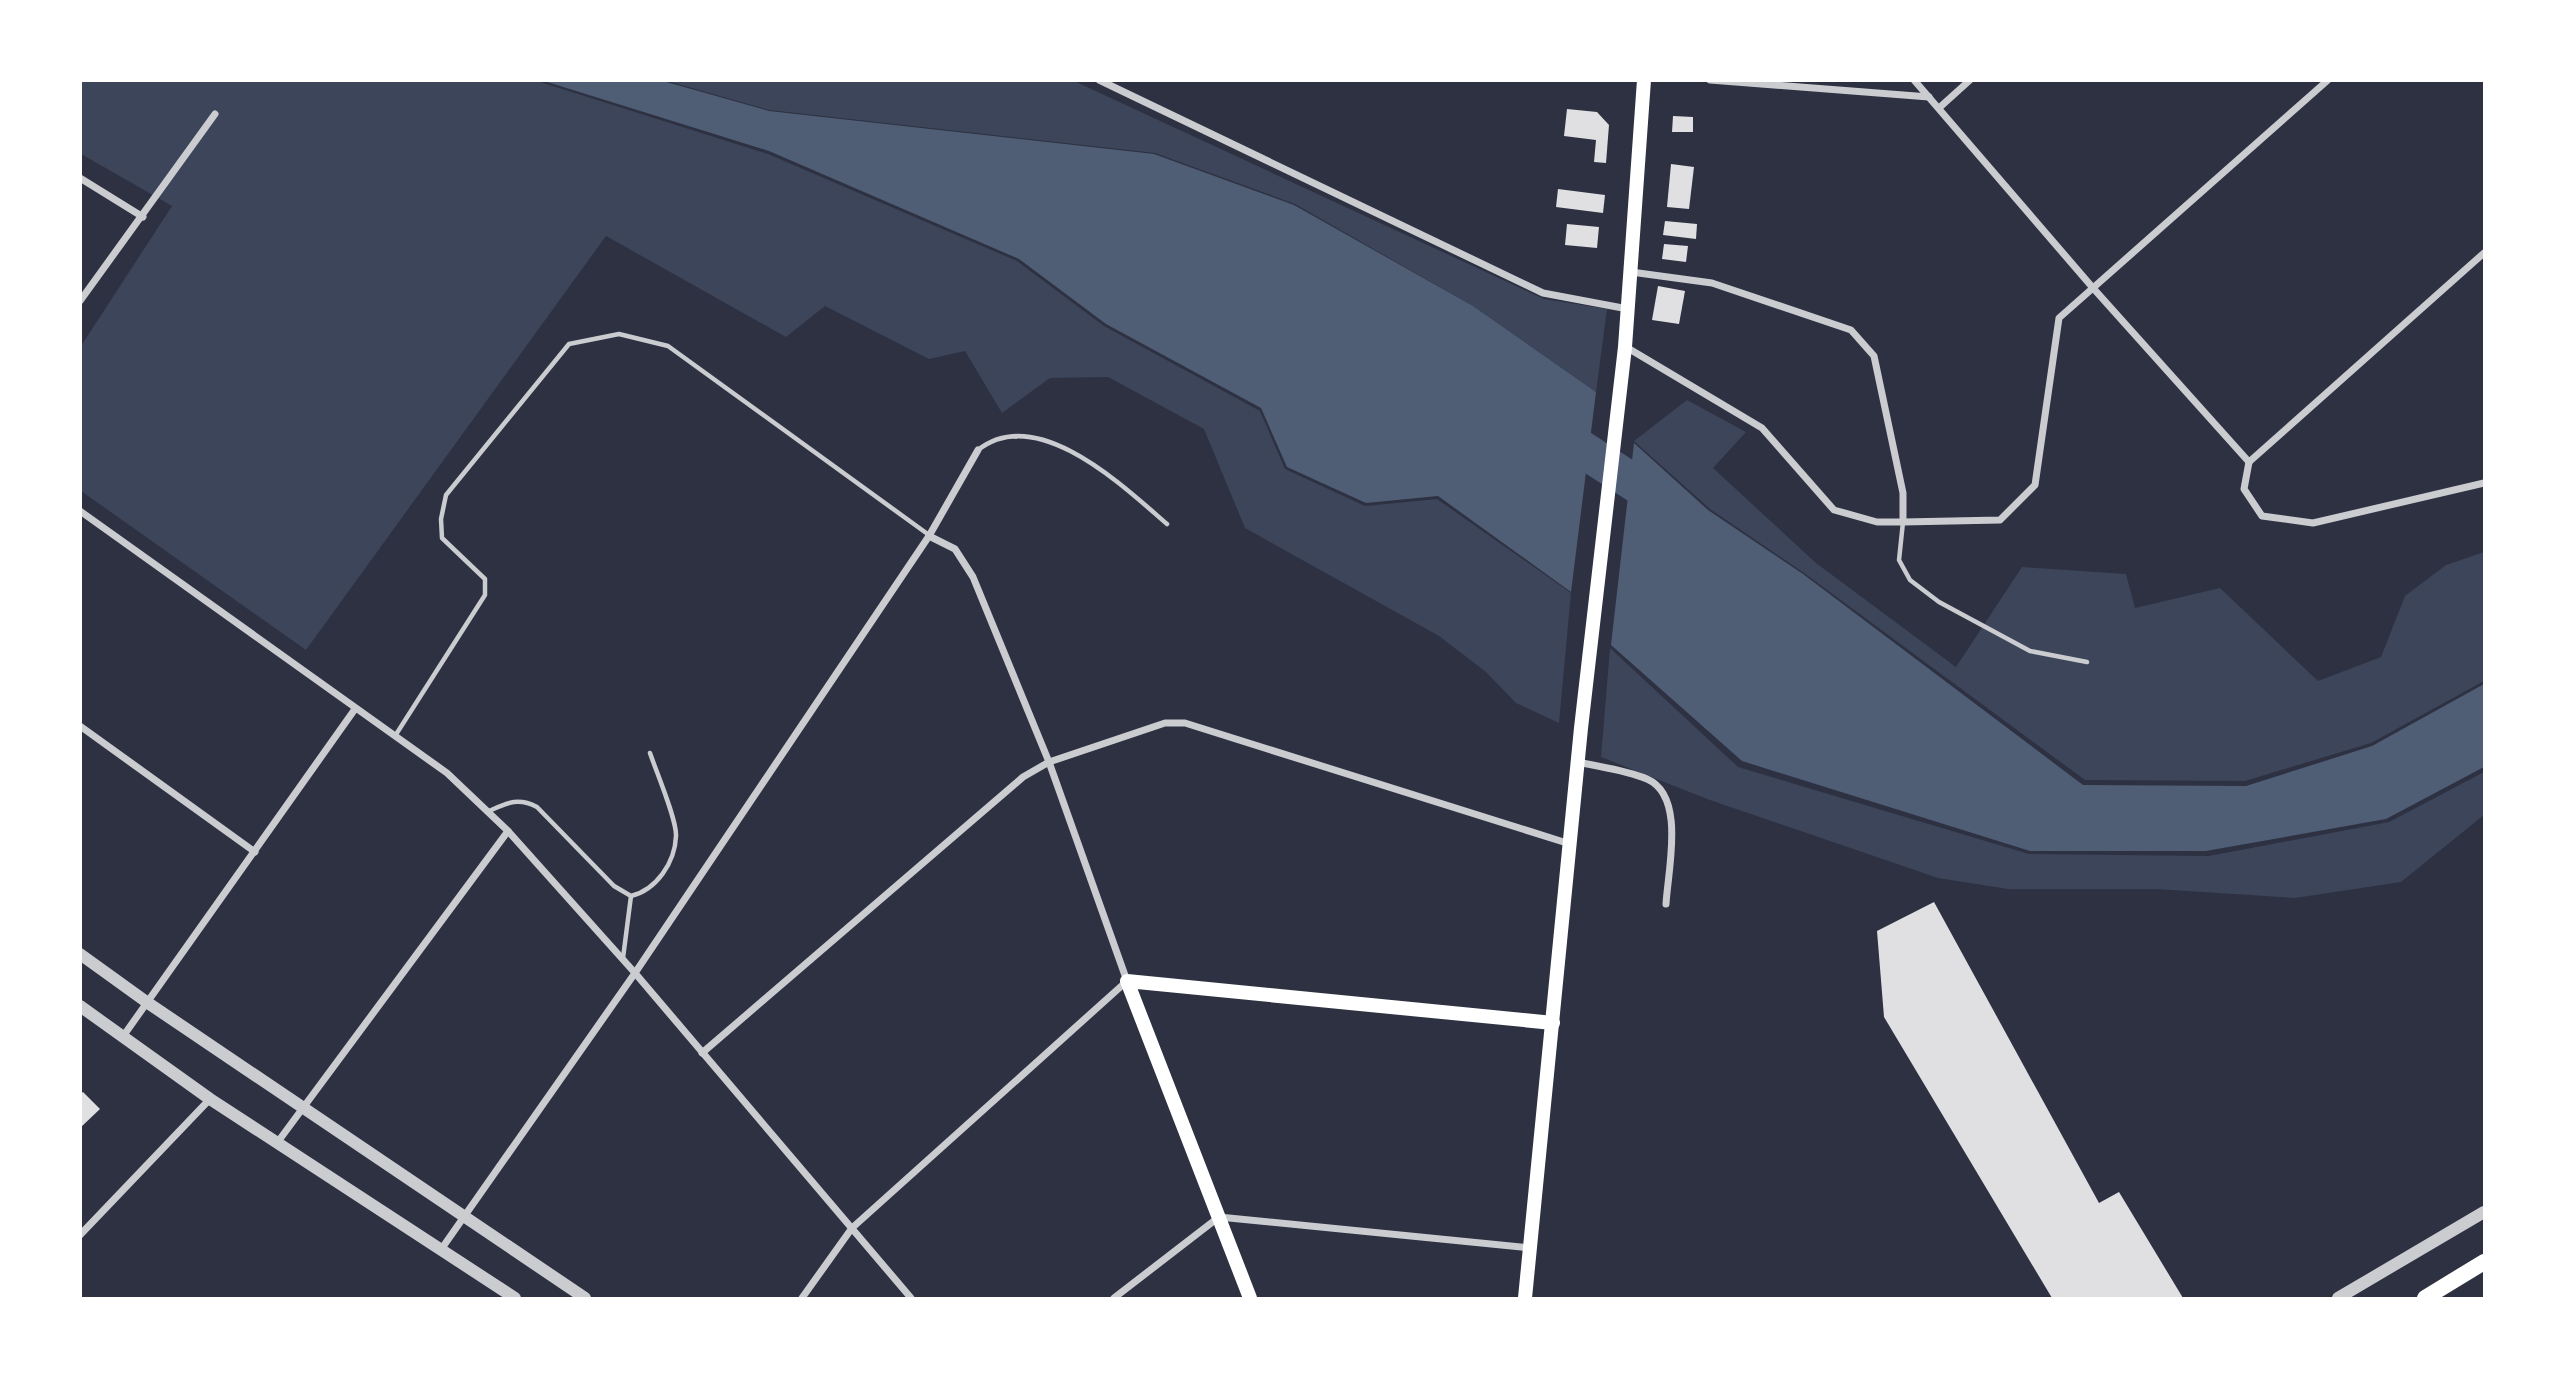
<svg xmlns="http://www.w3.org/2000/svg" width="2565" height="1379" font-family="Jost,sans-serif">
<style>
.green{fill:#3c4559}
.water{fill:#4f5d75}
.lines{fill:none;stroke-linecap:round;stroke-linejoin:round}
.river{stroke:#4f5d75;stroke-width:37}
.building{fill:#e0e0e3}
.service{stroke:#caccd0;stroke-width:4.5}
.minor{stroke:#caccd0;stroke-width:7}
.tertiary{stroke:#caccd0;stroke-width:12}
.secondary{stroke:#fff;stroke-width:14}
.trunk{stroke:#fff;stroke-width:16}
</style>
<rect width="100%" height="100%" fill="#2d3142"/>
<g class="green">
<path d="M81,81H537L768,154L1017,261L1104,326L1260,411L1285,469L1365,506L1437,499L1571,593L1559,723L1516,703L1486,672L1439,636L1245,528L1204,429L1108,377L1050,378L1002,413L965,351L929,359L825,306L786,337L606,236L306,650L81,491V346L172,206L81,154Z"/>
<path d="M667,81H1074L1544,299L1607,309L1596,392L1473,306L1295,204L1155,153L769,110Z"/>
<path d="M1687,400L1746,432L1713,468L1816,563L1956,667L2022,567L2126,574L2135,608L2220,588L2318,681L2381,657L2405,596L2446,565L2484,552V681L2371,743L2245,781L2085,780L1804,573L1710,509L1634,441Z"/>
<path d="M1610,648L1738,767L2029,854L2209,856L2389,822L2484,772V815L2401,882L2295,898L2156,889H2008L1938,878L1707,799L1601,757Z"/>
</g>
<g class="water">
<path d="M544,81H663L769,111L1154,154L1294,205L1473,306L1596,392L1571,592L1438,496L1366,503L1287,467L1261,408L1106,324L1019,259L769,151Z"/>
<path d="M1634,443L1708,510L1803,574L2083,785L2246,786L2372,746L2484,684V767L2386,819L2206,851H2030L1742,761L1611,645Z"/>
</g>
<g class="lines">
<path class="river" d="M1550,419L1571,442L1653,495L1656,518"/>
</g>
<g class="building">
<path d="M1567,109L1597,112L1609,125L1606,163L1594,162L1596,140L1564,136Z"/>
<path d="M1673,116L1693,117V132H1672Z"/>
<path d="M1671,164L1694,167L1689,209L1667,207Z"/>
<path d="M1558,189L1605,195L1603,213L1556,207Z"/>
<path d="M1665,221L1697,224L1696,239L1663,235Z"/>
<path d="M1567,224L1599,227L1597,248L1565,245Z"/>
<path d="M1664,244L1688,246L1686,262L1662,259Z"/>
<path d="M1658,286L1685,291L1679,324L1652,320Z"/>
<path d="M1934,902L2099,1203L2119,1192L2183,1298H2052L1884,1017L1877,931Z"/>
<path d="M83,1092L100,1109L80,1128V1094Z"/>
</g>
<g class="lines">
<g class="service">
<path d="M978,450C1037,403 1124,487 1167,524"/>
<path d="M1903,522L1899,560L1910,580L1939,602L2030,651L2087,662"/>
<path d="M395,736L485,595V579L442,538L441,519L446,495L569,344L619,334L668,346L929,535"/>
<path d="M489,811C507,803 518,797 537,807L614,886L631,896C656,890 675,863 676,836C677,820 656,771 650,753"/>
<path d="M623,958L631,896"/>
</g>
<g class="minor">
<path d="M1099,80L1543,293L1628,309"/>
<path d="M1710,80L1929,97"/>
<path d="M1914,80L2093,288L2249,462"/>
<path d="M1939,108L1970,80"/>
<path d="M80,178L143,217"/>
<path d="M1631,272L1712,283L1851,330L1874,356L1903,493V522L2000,520L2035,485L2059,318L2328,80"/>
<path d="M80,301L215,114"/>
<path d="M1626,347L1762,428L1834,510L1877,522H1903"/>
<path d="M2249,462L2484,253"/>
<path d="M2249,462L2244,489L2262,516L2313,523L2484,483"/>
<path d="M80,511L447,773L508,831L635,973L911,1298"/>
<path d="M80,726L255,852"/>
<path d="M1578,762C1600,767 1626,770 1647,779C1686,796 1668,869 1666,904"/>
<path d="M124,1035L355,709"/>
<path d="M702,1053L1023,777L1049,762L1165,723H1185L1570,844"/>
<path d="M277,1143L508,831"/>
<path d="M80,1235L210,1099"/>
<path d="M440,1251L635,973L929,536L978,450"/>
<path d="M802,1298L852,1228L1127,981L1049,762L973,577L955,549L929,536"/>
<path d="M1114,1298L1219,1217L1531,1248"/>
</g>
<g class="tertiary">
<path d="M80,954L148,1003L585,1298"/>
<path d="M80,1006L210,1099L515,1298"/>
<path d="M2338,1298L2484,1212"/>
</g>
<g class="secondary">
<path d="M1250,1298L1127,981L1553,1023"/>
<path d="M1525,1298L1581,728L1625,347L1644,80"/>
</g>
<path class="trunk" d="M2425,1298L2484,1262"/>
</g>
<rect width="2565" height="1379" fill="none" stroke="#ffffff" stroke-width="164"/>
</svg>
